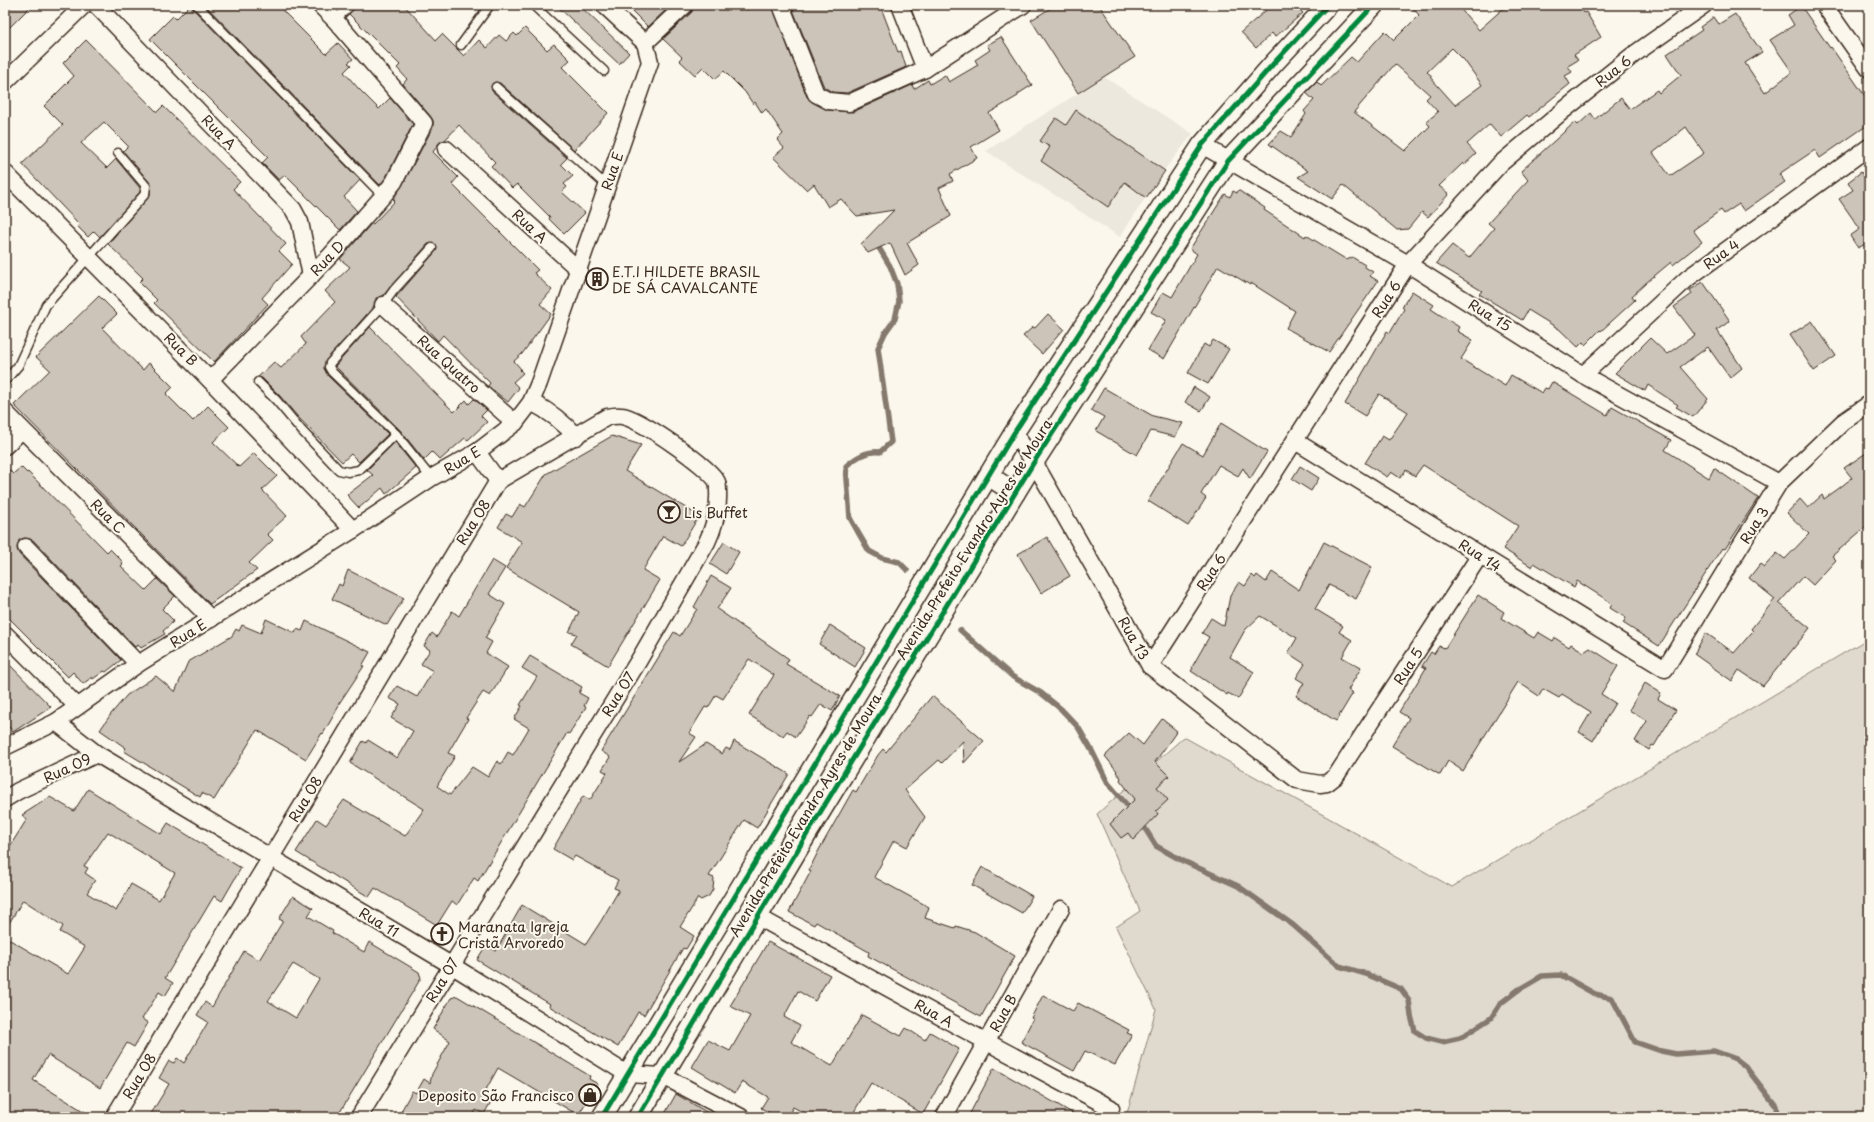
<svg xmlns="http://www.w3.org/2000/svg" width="1874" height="1122" font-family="'Playpen Sans',sans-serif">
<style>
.built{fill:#ede8dd}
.green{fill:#dfd9ce;stroke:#8d8276}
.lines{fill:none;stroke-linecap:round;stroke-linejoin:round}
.stream{stroke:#85796d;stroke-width:5.5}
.building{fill:#ccc4b9;stroke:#3b2a1e;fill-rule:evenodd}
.service-casing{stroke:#3b2a1e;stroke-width:11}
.minor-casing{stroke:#3b2a1e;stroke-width:19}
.tertiary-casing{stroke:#3b2a1e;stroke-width:22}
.service{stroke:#fbf7ec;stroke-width:8}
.minor{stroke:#fbf7ec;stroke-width:16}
.tertiary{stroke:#fbf7ec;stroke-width:19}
.cycleway-casing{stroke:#fbf7ec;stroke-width:8}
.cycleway{stroke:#00873e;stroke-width:5}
.labels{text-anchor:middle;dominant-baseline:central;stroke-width:4;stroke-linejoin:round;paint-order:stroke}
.street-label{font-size:14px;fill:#3b2a1e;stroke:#fbf7ec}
.poi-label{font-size:14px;fill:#3b2a1e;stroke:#fbf7ec;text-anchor:start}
</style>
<rect width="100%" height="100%" fill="#fbf7ec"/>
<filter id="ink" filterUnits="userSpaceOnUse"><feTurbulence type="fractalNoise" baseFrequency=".025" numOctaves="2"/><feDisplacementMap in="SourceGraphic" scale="8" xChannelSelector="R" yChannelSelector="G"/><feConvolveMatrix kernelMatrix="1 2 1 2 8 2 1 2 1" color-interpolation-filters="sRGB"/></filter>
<g filter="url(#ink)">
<path class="built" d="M1104,77L1193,134L1161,174L1120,237L986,151Z"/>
<path class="green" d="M1869,638V1117H1126L1156,1009L1116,927L1140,911L1097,814L1184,737L1452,887Z"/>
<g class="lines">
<g class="stream">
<path d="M876,243L890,266L897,284L899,301L895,319L885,333L878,348L891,442L880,452C867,450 856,457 846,466L850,518L859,534L869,551L882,558L899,562L907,570"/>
<path d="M960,630L1013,677L1041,693L1061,709L1078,727L1092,751L1108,783L1132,811"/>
<path d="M1141,822L1156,846L1183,861L1238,886L1293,925L1339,966L1366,974L1401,989L1409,1000L1411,1016L1415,1031L1426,1038L1442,1042L1460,1038L1491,1018L1501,1003L1518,990L1542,976L1561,975L1595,994L1612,998L1635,1042L1661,1051L1676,1054L1714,1051L1736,1059L1745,1066L1776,1106L1777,1117"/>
</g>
</g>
<g class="building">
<path d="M5,5H32L5,32Z"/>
<path d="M190,5H192L193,9L360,180L344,197L357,211L340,230L285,175L279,180L262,163L268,157L150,39L173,16L176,19Z"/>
<path d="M205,5H277L326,54L338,43L353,59L348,63L351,65L344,72L358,88L379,109L390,98L413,124L386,177L380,185Z"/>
<path d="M356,5H404L436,40L442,34L464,56L479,40L487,48L499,35L506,41L514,33L517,36L525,28L547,50L554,44L570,60L562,67L608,113L574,150L500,83L495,82L491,86L492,91L567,158L561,164L573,176L564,184L567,187L562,192L585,213L564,234L549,219L550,217L517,184L512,188L491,166L495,162L459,125L445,140L439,143L433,152L458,177L452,184L538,270L534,273L552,290L540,304L551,314L522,354L514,361L521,369L520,370L523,373L513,382L519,388L508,402L488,386L490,383L443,335L438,341L396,297L436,251L437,247L435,244H428L383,296L376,298L374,306L325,362L324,368L328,376L388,434L359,462L351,454L342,462L297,416L280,396L262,378L258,377L274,362L281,368L306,344L301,337L335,302L325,291L350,267L340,259L372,223L373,224L395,201L393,199L402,186L433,127V121L431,117L403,84L407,79L397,68L400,65L349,14Z"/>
<path d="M556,5H579L629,53L619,64Z"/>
<path d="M626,5H671L648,27Z"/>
<path d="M694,5H742L747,10L754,5H772L807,97L812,102L828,110L853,112L912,85L914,89L928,80L930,84L945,75L949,82L978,65L975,60L990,50L987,45L1001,37L1032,85L1018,94V96L989,113L999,130L971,147L977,158L950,174L953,181L939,188L951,216L907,243L919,265L905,275L890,243L868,253L861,244L894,210L857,216L841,199L828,207L814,184L807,190L773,157L784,148L777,140L783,134L766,109L762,113L755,102L753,104L745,92L724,71L715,79L703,67L695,75L679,60L682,57L663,39L692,12Z"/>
<path d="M791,5H880L898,52L901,51L906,67L847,93L832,92L824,87Z"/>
<path d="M1056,5H1099L1135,57L1078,93L1031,20Z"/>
<path d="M1272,5H1295L1303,13L1275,37L1272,33L1256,48L1241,32Z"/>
<path d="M1410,5H1457L1479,30L1507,5H1579L1584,13L1586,12L1601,37L1574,55L1578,60L1568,66L1572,72L1565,76L1570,84L1529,117L1527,115L1501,137L1490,124L1467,144L1476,154L1464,165L1463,163L1439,186L1449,194L1428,217L1422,212L1408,229L1397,230L1343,185L1332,199L1298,177L1308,171L1269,144L1281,131L1291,137L1306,114L1304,111L1314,100L1306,93L1317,82L1321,86L1351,57L1357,62L1385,31L1394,40L1419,15ZM1452,48L1464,60L1482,85L1455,105L1430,77L1432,76L1427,72ZM1395,64L1430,95L1426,99L1438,112L1426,122L1430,126L1405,151L1354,112Z"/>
<path d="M1801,6L1830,48L1831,47L1869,102V124L1820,158L1815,150L1779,174L1785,182L1744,211L1739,204L1724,214L1721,210L1693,230L1702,242L1673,265L1671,262L1647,282L1632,296L1635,300L1601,331L1600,330L1585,345L1583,342L1578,347L1559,329L1528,310L1522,320L1479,294L1482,291L1436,263L1452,245L1469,258L1494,228L1488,223L1528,180L1521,171L1575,122L1578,125L1591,113L1595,119L1621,98L1630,109L1657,90L1659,93L1681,75L1667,54L1702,30L1700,27L1714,17L1719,24L1735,14L1762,52L1745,63L1765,93L1792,72L1770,40L1794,25L1788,15ZM1686,127L1704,153L1670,176L1653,153Z"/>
<path d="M86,40L157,112L163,106L240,182L233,189L286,244L279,251L292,264L262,298L268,304L214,362L154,303L157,300L139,282L143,278L108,244L150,195V183L123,151L128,146L104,122L81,143L107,168L116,159L140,188V192L100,237L94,231L88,237L77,226L79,224L22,164L63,125L44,106L74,76L63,63Z"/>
<path d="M1076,110L1165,171L1146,198L1125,182L1108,207L1041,161L1050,147L1040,141L1056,118L1066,125Z"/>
<path d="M1861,172L1867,181L1869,180V242L1858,248L1850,236L1860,229L1839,199L1853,190L1848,182Z"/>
<path d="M1238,190L1265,208L1264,210L1305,237L1306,235L1347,260L1352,257L1365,265V267L1373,272L1370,276L1378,281L1329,352L1286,328L1295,311L1251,283L1250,285L1218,266L1164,359L1148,350L1166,320L1151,312L1163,292L1172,297L1197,254L1190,249L1225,194L1230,197L1233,191L1237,193Z"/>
<path d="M1703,282L1730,321L1717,330L1742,368L1730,378L1708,347L1680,367L1708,399L1693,417L1676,407L1678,405L1648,385L1645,391L1615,373L1650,338L1667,354L1695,335L1674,307L1692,294L1690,290Z"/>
<path d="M1412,291L1434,305L1431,309L1459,327L1457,331L1473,340L1461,359L1505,386L1511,375L1542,393L1545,388L1548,389L1552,382L1607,415L1612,407L1671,440L1665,450L1709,478L1714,468L1758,498L1725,549L1722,548L1659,646L1623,623L1626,618L1610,608L1612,604L1607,600L1577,581L1574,587L1534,563L1532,567L1503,549L1518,526L1423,465L1415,476L1406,470L1400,478L1391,472L1387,477L1365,463L1382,436L1389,440L1408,412L1379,394L1365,416L1345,404L1387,331L1390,333L1404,309L1402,307Z"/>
<path d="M99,296L117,314L102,328L143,370L149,363L173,387L166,394L193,421L208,406L229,427L213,442L239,467L254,453L277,476L262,490L287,516L267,534L273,540L249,563L257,570L210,604L14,405L50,370L36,357Z"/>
<path d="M1048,314L1064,329L1042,354L1023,336L1033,327L1035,328Z"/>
<path d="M1812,321L1836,356L1814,371L1790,335Z"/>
<path d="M370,327L454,412L466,400L469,404L474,399L487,410L481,416L487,422L468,440L465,438L440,460L432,452L424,460L400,430L335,366Z"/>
<path d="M1213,340L1229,349L1208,384L1188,373L1204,344L1209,347Z"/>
<path d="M1194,387L1210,397L1201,411L1185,402Z"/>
<path d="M1104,388L1153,416L1183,423L1175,437L1151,431L1137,455L1096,431L1104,417L1091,410Z"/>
<path d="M1221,423L1267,452L1250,479L1243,468L1238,476L1219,465L1201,494L1206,498L1188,526L1148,501L1183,443L1203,455Z"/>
<path d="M612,436L641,445L625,471L699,516L681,546L663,536L643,570L660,580L608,666L571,644L577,634L569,632L579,612L506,568L522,542L498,527L506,514L512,517L520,504L525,507L546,474Z"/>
<path d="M395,442L416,468L386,494L382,488L359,508L347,495L373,475L367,470Z"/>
<path d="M1869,451V524L1832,556L1836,560L1813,585L1803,576L1779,603L1810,628L1763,686L1739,670L1732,681L1694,654L1706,633L1734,653L1753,631L1751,629L1775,599L1749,578L1760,564L1764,567L1777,553L1785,559L1809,534L1787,513L1800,499L1808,508L1822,495L1824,499L1838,489L1852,478L1844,468Z"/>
<path d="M5,466L13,474L21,467L27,473L28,472L107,552L110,549L121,560L123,564L121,566L146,590L157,579L175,596L162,609L174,621L163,631L165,634L141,648L138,645L135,647L33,540L24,538L19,540L17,549L19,554L121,660L106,672L104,671L93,679L92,677L83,684L73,672L68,677L5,614Z"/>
<path d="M1300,466L1319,478L1311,491L1292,479Z"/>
<path d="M1047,537L1070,576L1041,593L1018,554Z"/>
<path d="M724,542L739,552L726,574L710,564Z"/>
<path d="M1324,542L1372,567L1356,599L1329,585L1315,609L1343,626L1339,632L1352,640L1342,657L1361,668L1348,690L1353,693L1336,721L1296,696L1304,683L1296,678L1305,664L1288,653L1297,638L1260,616L1245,630L1230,657L1254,672L1238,699L1228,693L1227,695L1191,671L1193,668L1192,667L1209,637L1202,633L1211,618L1224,626L1230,596L1239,582L1245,586L1252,575L1255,578L1257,575L1266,582L1272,572L1299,590Z"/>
<path d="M492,560L505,568L489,594L505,604L485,638L492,642L486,653L508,667L490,696L483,692L466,718L468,719L448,753L455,756L437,786L450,795L472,767L488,777L497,761L501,764L508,752L513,755L529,728L514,719L522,706L520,705L537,677L522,668L530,656L582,687L579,693L588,698L584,706L586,707L569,734L567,733L478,881L474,878L457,905L452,901L437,925L375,888L369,897L296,852L317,819L326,825L344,800L405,836L424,809L350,763L363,741L366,743L368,740L397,758L413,731L391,718L400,704L389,698L397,686L417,697L433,671L421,664L430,650L424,646L432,633L437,637L452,611L459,616Z"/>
<path d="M348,570L404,598L387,625L332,599L339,584L342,586Z"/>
<path d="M711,576L731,588L717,609L789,659L786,664L840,696L832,711L821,704L812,717L810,716L796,737L787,731L783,736L749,715L774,675L749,659L723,699L716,695L708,708L705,707L689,733L696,737L679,762L706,744L722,754L726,748L730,750L734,741L789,774L757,828L744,820L709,876L714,878L713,889L709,896L701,900L698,898L680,927L694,936L686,949L683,948L644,1015L638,1012L618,1047L549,1006L550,1004L477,960L486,945L496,951L522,905L586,944L601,921L619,890L614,888L618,880L575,856L572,860L553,849L583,796L590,800L607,773L602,770L610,757L601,751L674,632L680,636L697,609L694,607Z"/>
<path d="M1478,595L1504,612L1501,618L1534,638L1538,632L1553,641L1555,638L1569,647L1571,644L1584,652L1590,648L1618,666L1601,694L1615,703L1593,741L1579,732L1591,712L1562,694L1559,698L1543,689L1539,696L1518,682L1463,771L1448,761L1440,775L1392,746L1409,718L1399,712L1426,668L1422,666L1431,652L1434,654L1439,646L1445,648Z"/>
<path d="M266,619L295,633L297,629L302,631L306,621L370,652L362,666H364L338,705L339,706L323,734L322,733L306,759L257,730L214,800L202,793L200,797L124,751L126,748L100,730L111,714L127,695L156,676L175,692L188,662L232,636L236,629L239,631L242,625L261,633Z"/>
<path d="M830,625L866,648L855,667L819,644Z"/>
<path d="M5,660L51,707L13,732L5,722Z"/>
<path d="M1645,683L1661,693L1658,699L1676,710L1654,746L1652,745L1649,750L1635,741L1647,721L1629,710Z"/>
<path d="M932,696L984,741L964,763L963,741L942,763L939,760L905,790L925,817L907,847L894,840L874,877L929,907L925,918L955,928L956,926L975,932L1015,956L981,1017L868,956L869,952L816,922L814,925L789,912L811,871L809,870L819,850L853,790L856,792L878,755L883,749L886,752Z"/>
<path d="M1162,719L1177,731L1155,762L1169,776L1157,787L1168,800L1156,811L1158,814L1133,840L1128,833L1121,838L1110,824L1135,799L1120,780L1121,778L1116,772L1117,771L1105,756L1129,733L1143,745Z"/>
<path d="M88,789L161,834L168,823L241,868L222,901L214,896L165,978L173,983L165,996L159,992L142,1019L148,1023L134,1047L127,1043L100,1088L48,1055L33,1080L93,1117H5V937L68,974L85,947L60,932L63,926L23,900L5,930V854L27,819L22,815L50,797L74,811ZM108,832L175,873L159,900L131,884L116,911L87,893L95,880L85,873L88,868L84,866Z"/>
<path d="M982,867L1032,896L1022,913L972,885Z"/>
<path d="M293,896L313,908L308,916L333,931L332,933L364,952L369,942L419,972L421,978L337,1117H149L169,1084L159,1078L169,1061L174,1063L177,1058L184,1063L208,1022L197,1015L205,1002L212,1007L244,951L259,960L283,921L279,919ZM293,964L319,979L296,1018L268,1001Z"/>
<path d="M768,942L830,975L815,1001L798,991L784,1017L800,1026L791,1042L832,1066L862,1015L901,1036L906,1028L925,1040L930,1032L959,1049L923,1114L871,1083L851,1117H812L793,1107L787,1117H777L761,1108L768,1097L742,1082L735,1093L692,1067L708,1040L730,1051L750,1016L730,1006Z"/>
<path d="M1043,995L1073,1011L1078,1003L1129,1030L1127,1033L1132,1035L1115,1065L1085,1051L1074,1071L1021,1042L1033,1019L1031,1018Z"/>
<path d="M457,996L590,1076L589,1079L598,1084L578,1115L498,1068L483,1095L492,1100L484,1114L476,1110L472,1117H398L412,1091L416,1093L424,1079L430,1083L432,1074L450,1041L433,1029L451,998Z"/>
<path d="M994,1068L1036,1092L1079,1117H968Z"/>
<path d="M676,1094L715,1117H663Z"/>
</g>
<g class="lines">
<g class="service-casing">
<g id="service">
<path d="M197,5L383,196"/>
<path d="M533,5L604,71"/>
<path d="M335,20L351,5"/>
<path d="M461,45L490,5"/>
<path d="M496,87L607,186"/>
<path d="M5,381L18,366L46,305L145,194L146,186L118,153"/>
<path d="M258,382L276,400L302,431L339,470L348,472L359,470L396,434"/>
<path d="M431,478L396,434L332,372L329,367L330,363L383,305L394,290L432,248"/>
</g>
</g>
<g class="minor-casing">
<g id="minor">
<path d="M96,5L293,209L300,222L311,276"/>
<path d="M781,5L816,94L829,101L849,103L925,69L1023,5"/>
<path d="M900,5L925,69"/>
<path d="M1824,5L1869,69"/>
<path d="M645,43L685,5"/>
<path d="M5,82L84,5"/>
<path d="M1202,145L1408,264L1583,375L1779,483"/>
<path d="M446,149L579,270"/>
<path d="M5,173L210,380L353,530"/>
<path d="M383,305L515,423"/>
<path d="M1583,375L1688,278L1869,147"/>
<path d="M210,380L330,256L383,196L394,182L424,123L335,20L320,5"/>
<path d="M531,402C549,411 563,421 576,437"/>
<path d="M5,412L211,619"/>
<path d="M1014,433L1034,462L1150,666L1297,780L1320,784L1327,783L1336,776L1480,555"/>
<path d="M1295,441L1665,669L1779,483L1843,422L1869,404"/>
<path d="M5,446L22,430"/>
<path d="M477,452L498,481"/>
<path d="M26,547L138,664"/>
<path d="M5,634L77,706"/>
<path d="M1150,666L1408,264L1500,164L1564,110L1633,55L1704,5"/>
<path d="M56,722L97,754L451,965L627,1074L663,1076L741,1117"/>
<path d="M5,747L56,722L138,664L353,530L431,478L477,452L515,423L531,402L539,383L650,62L645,43L604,5"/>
<path d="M5,799L18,791L97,754"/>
<path d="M758,917L987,1042L1111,1108"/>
<path d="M114,1117L498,481L607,417C612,416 617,415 622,416C639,418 710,467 717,482C718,484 718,489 718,491C719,510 715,525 707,542L639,660L359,1117"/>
<path d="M944,1117L1061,909"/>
</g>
</g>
<g class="tertiary-casing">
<g id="tertiary">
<path d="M989,476L1015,493"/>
<path d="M602,1117L1014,433L1179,180L1202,145L1274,63L1328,5"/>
<path d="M638,1117L807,834L1034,462L1228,161L1374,5"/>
</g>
</g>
<use href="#service" class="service"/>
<use href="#minor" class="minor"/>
<use href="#tertiary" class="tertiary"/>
<g class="cycleway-casing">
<g id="cycleway">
<path d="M602,1117L1014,433L1179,180L1202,145L1274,63L1328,5"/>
<path d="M638,1117L807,834L1034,462L1228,161L1374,5"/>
</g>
</g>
<use href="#cycleway" class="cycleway"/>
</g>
</g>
<defs>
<g id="building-ring" transform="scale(1.15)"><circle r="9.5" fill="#fbf7ec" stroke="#3b2a1e" stroke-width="1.5"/><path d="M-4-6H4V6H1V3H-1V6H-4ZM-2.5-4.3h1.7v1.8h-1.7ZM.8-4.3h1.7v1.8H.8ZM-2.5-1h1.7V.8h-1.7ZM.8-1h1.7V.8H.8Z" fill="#3b2a1e"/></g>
<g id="bar-ring" transform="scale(1.15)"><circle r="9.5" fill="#fbf7ec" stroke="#3b2a1e" stroke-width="1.5"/><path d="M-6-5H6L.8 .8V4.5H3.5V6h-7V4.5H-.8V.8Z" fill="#3b2a1e"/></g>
<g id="church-ring" transform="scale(1.15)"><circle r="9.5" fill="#fbf7ec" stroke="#3b2a1e" stroke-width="1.5"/><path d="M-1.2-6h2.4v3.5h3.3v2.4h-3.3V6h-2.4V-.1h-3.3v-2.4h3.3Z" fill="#3b2a1e"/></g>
<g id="shop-ring" transform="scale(1.15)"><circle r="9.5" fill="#fbf7ec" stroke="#3b2a1e" stroke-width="1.5"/><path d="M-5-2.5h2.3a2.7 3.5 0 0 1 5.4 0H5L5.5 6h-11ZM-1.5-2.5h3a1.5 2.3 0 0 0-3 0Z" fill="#3b2a1e"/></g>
</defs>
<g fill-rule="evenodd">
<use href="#building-ring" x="597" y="279"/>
<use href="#bar-ring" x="669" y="512"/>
<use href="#church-ring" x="442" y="934"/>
<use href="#shop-ring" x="590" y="1095"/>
</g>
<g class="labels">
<g class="street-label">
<text transform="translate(1613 71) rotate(-38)">Rua 6</text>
<text transform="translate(219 132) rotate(46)">Rua A</text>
<text transform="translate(612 171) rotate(-71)">Rua E</text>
<text transform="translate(530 226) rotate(43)">Rua A</text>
<text transform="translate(1721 254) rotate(-36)">Rua 4</text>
<text transform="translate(327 258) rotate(-47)">Rua D</text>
<text transform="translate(1386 299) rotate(-57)">Rua 6</text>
<text transform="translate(1490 315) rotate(32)">Rua 15</text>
<text transform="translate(181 349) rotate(45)">Rua B</text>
<text transform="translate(449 364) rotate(42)">Rua Quatro</text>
<text transform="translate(462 460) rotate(-31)">Rua E</text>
<text transform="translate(108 516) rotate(45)">Rua C</text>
<text transform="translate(473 522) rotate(-58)">Rua 08</text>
<text transform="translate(1754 525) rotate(-58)">Rua 3</text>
<text transform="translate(974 539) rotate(-58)">Avenida Prefeito Evandro Ayres de Moura</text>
<text transform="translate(1480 555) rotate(32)">Rua 14</text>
<text transform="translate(1211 572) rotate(-57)">Rua 6</text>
<text transform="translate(188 633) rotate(-32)">Rua E</text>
<text transform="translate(1134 638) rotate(60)">Rua 13</text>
<text transform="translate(1408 666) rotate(-57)">Rua 5</text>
<text transform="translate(618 694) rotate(-58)">Rua 07</text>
<text transform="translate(67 768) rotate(-25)">Rua 09</text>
<text transform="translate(305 799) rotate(-59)">Rua 08</text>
<text transform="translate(805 815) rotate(-59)">Avenida Prefeito Evandro Ayres de Moura</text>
<text transform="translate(379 922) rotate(31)">Rua 11</text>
<text transform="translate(442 980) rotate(-59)">Rua 07</text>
<text transform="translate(934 1013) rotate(29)">Rua A</text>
<text transform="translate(1003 1013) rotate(-61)">Rua B</text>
<text transform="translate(139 1076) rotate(-59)">Rua 08</text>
</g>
<g class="poi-label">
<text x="612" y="271">E.T.I HILDETE BRASIL<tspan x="612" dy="16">DE SÁ CAVALCANTE</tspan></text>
<text x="684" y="512">Lis Buffet</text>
<text x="458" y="926">Maranata Igreja<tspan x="458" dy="16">Cristã Arvoredo</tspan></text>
<text x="574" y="1095" text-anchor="end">Deposito São Francisco</text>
</g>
</g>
<rect width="1874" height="1122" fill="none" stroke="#fbf7ec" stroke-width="20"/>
<rect x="10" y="10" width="1854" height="1102" fill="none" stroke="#3b2a1e" stroke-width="1.5" filter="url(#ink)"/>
</svg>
